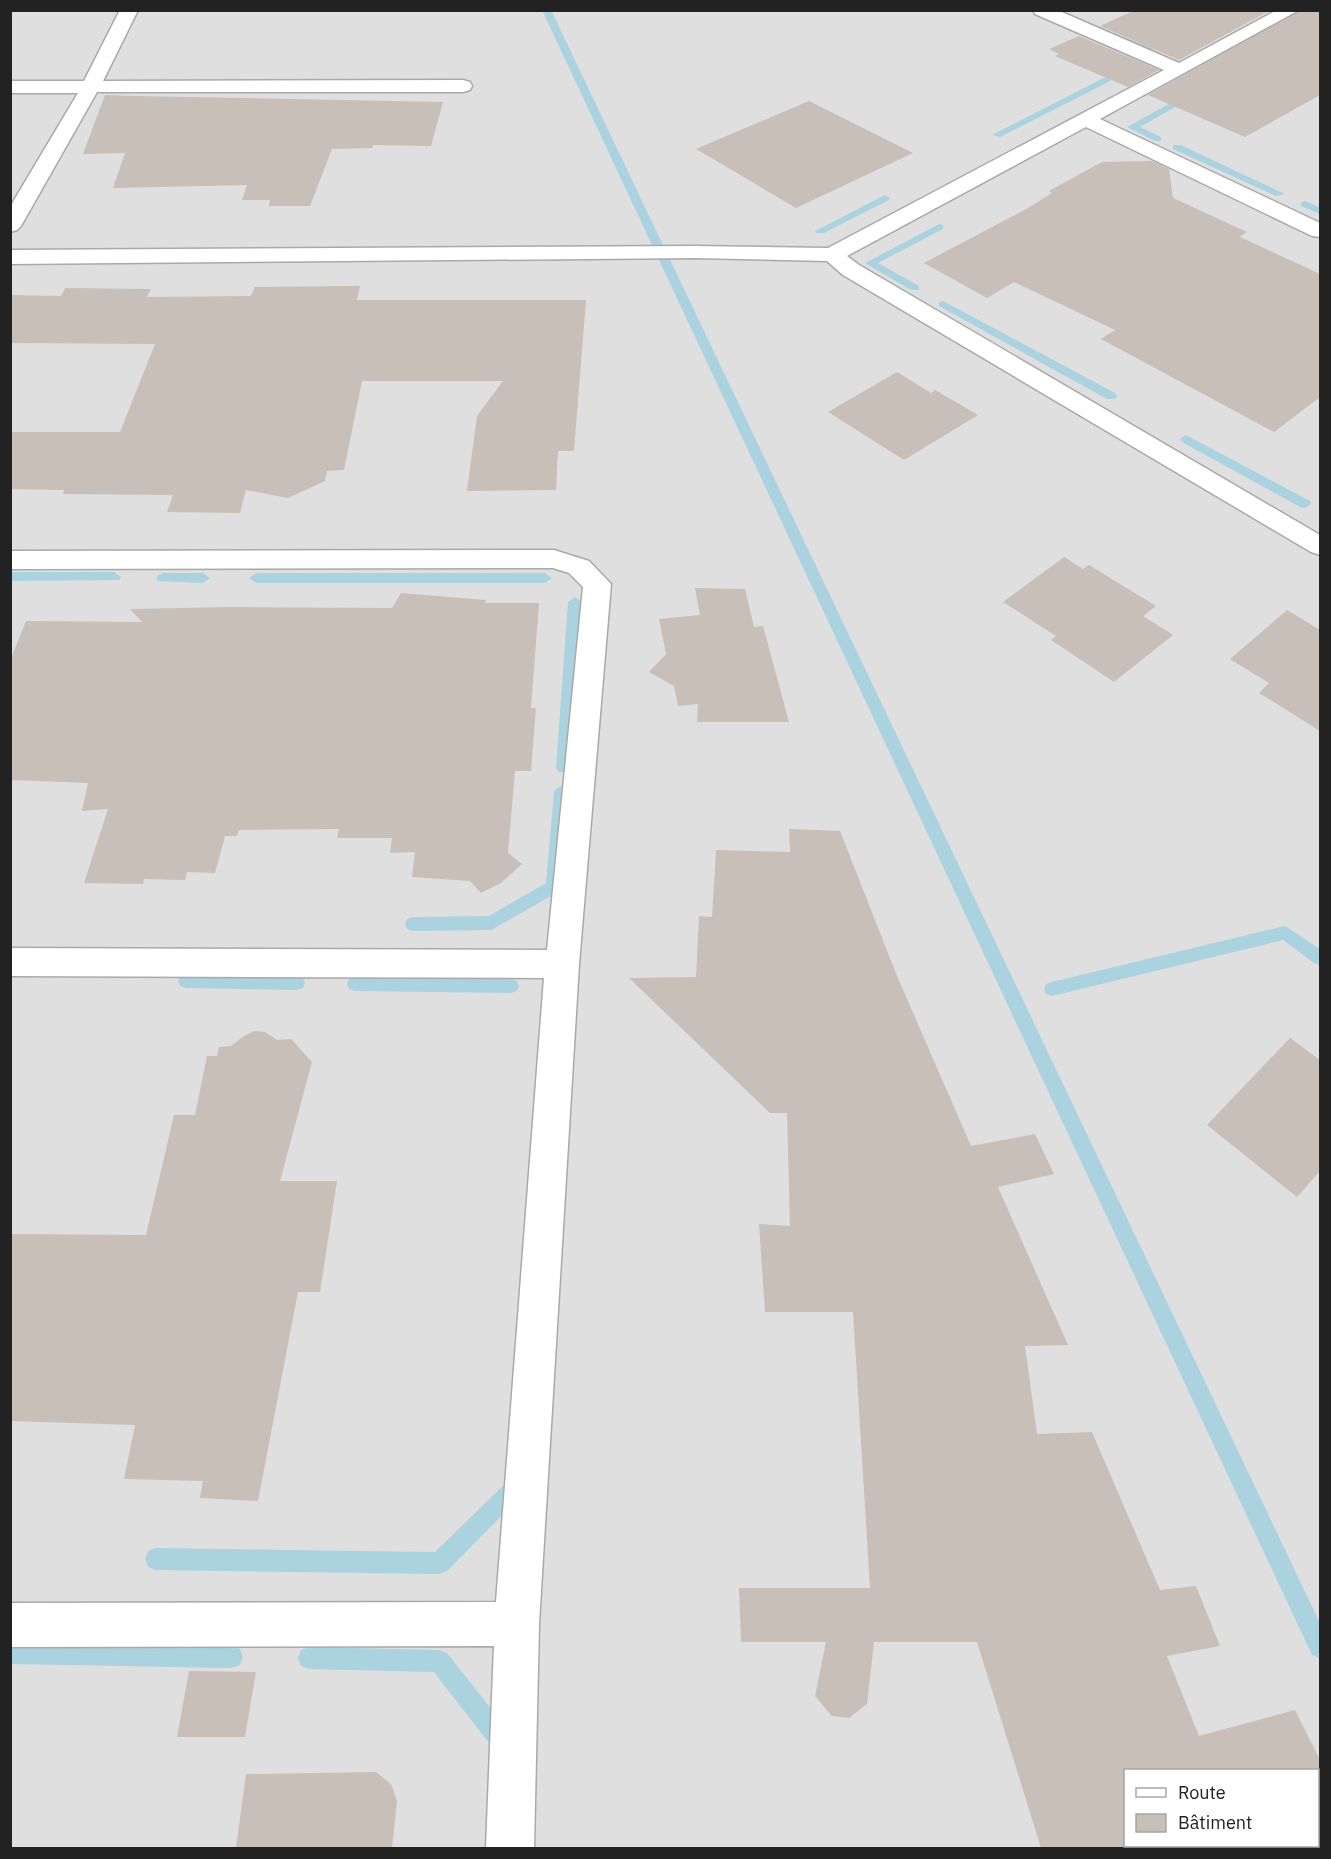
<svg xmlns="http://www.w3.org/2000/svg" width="1331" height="1859" font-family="'IBM Plex Sans',sans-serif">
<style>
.residential{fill:#e0dfdf;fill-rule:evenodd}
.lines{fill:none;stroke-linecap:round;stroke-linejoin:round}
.stream{fill:#aad3df;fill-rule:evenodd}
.building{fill:#c7bfb8}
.minor-casing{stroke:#a9a9a9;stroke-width:3}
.minor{fill:#fff;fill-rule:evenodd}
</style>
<rect width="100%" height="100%" fill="#f2efe9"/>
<path class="residential" d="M11,11H1320V1848H11ZM1126,1770H1318V1846H1126Z"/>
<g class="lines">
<g class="stream">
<path d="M542,10H551L1320,1623V1658L1312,1655Z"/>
<path d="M1124,37L1152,48L1154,50L1149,53L1121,42V38Z"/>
<path d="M1127,66L1132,69L1130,71L1000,137L992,135Z"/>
<path d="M1176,100L1184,102L1140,127L1161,137V141H1155L1127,127Z"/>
<path d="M1173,145H1181L1285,194L1276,196L1173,149Z"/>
<path d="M885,195L890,198L889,200L824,233H816L815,231Z"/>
<path d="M1305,201L1320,207V214L1301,206V202Z"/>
<path d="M939,224L943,225V229L878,263L919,286V290H911L865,263Z"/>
<path d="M943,301L1115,393L1117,396L1115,399H1107L939,306V302Z"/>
<path d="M1186,435L1310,501L1311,504L1305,508L1300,507L1182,442L1180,439Z"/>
<path d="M114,572L121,577L119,580L10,581L12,572Z"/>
<path d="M163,573H203L210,578L203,583L158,581L156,578L158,575Z"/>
<path d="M256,573H545L552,578L545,583H256L249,578Z"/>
<path d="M575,597L582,602L572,768L569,772H559L556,768L568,602Z"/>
<path d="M562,786L567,788L570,792L562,886L560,891L491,930L413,931L407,929L405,924L407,919L413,917L489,916L546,883L554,792L557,788Z"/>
<path d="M1285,926L1320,949V965L1314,963L1283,940L1052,996L1046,994L1044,989L1046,984L1052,982Z"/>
<path d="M186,974L297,976L303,978L305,983L303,988L297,990L186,988L180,986L178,981L180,976Z"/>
<path d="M355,977L511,979L517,981L519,986L517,991L511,993L355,991L349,989L347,984L349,979Z"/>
<path d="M518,1474L525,1478L529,1485L525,1492L447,1571L439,1574L156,1570L148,1567L145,1559L148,1551L156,1548L435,1552L511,1478Z"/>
<path d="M10,1642L232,1646L240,1649L243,1657L240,1665L232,1668L10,1664Z"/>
<path d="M309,1647L439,1650L447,1653L508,1730L513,1743L509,1751L501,1755L493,1751L489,1743L434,1672L309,1669L301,1666L298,1658L301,1650Z"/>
</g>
</g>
<g class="building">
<path d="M1135,10H1271L1179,60L1100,26Z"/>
<path d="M1301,10H1320V95L1245,137L1148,95Z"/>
<path d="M1079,36L1159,70L1128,87L1055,56L1059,54L1049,49Z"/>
<path d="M105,95L135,96L443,102L431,146L373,145L372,148L332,149L310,206H269L270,200H242L247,185L113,188L125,153L83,154Z"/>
<path d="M809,101L913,153L796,208L696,149Z"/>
<path d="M1152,161L1169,169L1173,198L1247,232L1240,237L1320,274V397L1274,432L1101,339L1115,330L1014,282L987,298L924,263L1028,208L1052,193L1049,191L1102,162Z"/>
<path d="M360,286L357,300H586L574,451H558L556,490L467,491L477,416L503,381H362L344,470L327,471L325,481L288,498L246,490L240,513L167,512L173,495L63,494L64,490L10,489V432H120L155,344L10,343V295L61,296L65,288L151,289L147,297L251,296L255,287Z"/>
<path d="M897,372L931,393L935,390L978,415L904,460L828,412Z"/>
<path d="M1064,557L1083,569L1089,565L1156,606L1143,616L1173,635L1114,682L1051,640L1056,636L1003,602Z"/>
<path d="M695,588L745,589L754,627L763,626L789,722H697L698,704L678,706L674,686L649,672L666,654L659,619L700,615Z"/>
<path d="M401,593L486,600L485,603H539L531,708H536L531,771H515L508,853L522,864L501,883L481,893L470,881L412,877L415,852L390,853L392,838H337L339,829L239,830L237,836H225L215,873L187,872L185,880L144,879L143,884L84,883L108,809L82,811L88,783L10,780V661L26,621L142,622L130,609L232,607L392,608Z"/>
<path d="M1287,610L1320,630V731L1259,693L1269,683L1230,659Z"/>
<path d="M789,829L840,831L897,976L971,1146L1035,1134L1054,1174L998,1187L1068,1345L1025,1346L1037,1434L1092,1432L1160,1590L1196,1586L1220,1646L1167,1656L1199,1736L1295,1710L1320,1760V1812H1317V1770H1125V1845H1271L1272,1848H1041L977,1642H874L867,1704L849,1718L832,1716L815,1696L826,1642H741L739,1588H870L853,1312H765L759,1224L790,1226L787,1113H770L629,978L696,977L699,916L712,917L716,850L790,852Z"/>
<path d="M254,1031L265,1032L277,1040L291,1039L312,1062L280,1181H337L320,1292H298L258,1501L200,1498L203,1481L124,1479L135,1425L10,1421V1234L146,1235L174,1115H195L207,1056H217L219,1047L231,1046L244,1036Z"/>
<path d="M1290,1038L1320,1060V1171L1297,1197L1207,1125Z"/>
<path d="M189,1671L256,1672L245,1737H177Z"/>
<path d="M376,1772L391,1784L397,1801L392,1848H236L246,1774Z"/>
</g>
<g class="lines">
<g class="minor-casing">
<g id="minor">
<path d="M120,10H138L103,81L463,80L470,82L472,86L470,90L463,92H97L21,226L17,230L10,232V207L78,93H10V81H84Z"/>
<path d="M1033,10H1057L1179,63L1277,10H1299L1100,119L1320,223V237L1312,236L1086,127L847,256L859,265L1320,535V555L1311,552L843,275L827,261L695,258L10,264V250L695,246L828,248L1164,70L1035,14Z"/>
<path d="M554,550L589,561L611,584L579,964L539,1624L534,1848H486L494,1646L10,1647V1603L496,1602L544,978L10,976V948L547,950L583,587L569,573L553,568L10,569V551Z"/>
</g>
</g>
<use href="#minor" class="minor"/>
</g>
<rect width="1331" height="1859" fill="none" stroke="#222222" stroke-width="24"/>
<rect x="1124" y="1769" width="195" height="78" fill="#ffffff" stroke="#a7a7a7" stroke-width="1.5"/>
<rect x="1136" y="1788" width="30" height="9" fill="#ffffff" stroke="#a7a7a7" stroke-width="1.5"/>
<text x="1178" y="1799" font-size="18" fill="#222222">Route</text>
<rect x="1136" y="1814" width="30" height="18" fill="#c7bfb8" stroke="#a7a7a7" stroke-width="1.5"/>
<text x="1178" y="1829" font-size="18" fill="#222222">Bâtiment</text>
</svg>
